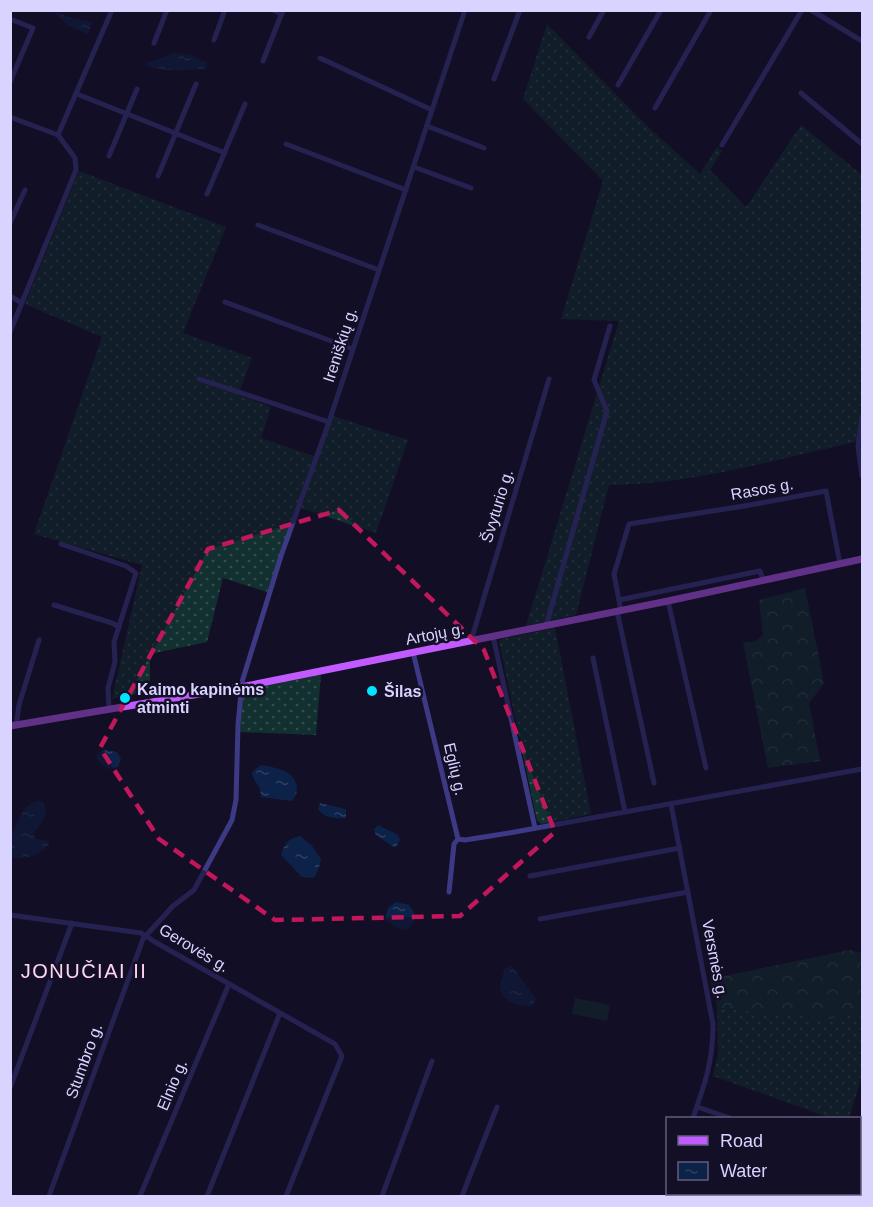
<svg xmlns="http://www.w3.org/2000/svg" width="873" height="1207" font-family="Arial,sans-serif">
<style>
.grass{fill:url(#grass-dots)}
.forest{fill:url(#forest-crowns)}
.pitch{fill:#12302f}
.water{fill:url(#water-ripples)}
.lines{fill:none;stroke-linecap:round;stroke-linejoin:round}
.minor{stroke:#3d3a85;stroke-width:5}
.major{stroke:#c25bff;stroke-width:7}
.marked{fill:none;stroke:#c2185b;stroke-width:4.5;stroke-dasharray:12 8;stroke-linejoin:round}
.poi-dot{fill:#00e5ff;stroke:#130f26;stroke-width:2}
.labels{text-anchor:middle;dominant-baseline:central;stroke-width:5;stroke-linejoin:round;paint-order:stroke}
.street-label{font-size:16px;fill:#d9d4ff;stroke:#130f26}
.poi-label{font-size:16px;font-weight:bold;fill:#d9d4ff;stroke:#130f26;text-anchor:start}
.quarter-label{font-size:20px;letter-spacing:1.5px;fill:#ffd6f0;stroke:#130f26}
</style>
<defs>
<pattern id="grass-dots" width="8" height="8" patternUnits="userSpaceOnUse" patternTransform="scale(1.5)"><rect width="8" height="8" fill="#12302f"/><path d="M2 2h.1M6 6h.1" fill="none" stroke="#344d4e" stroke-width="1.8" stroke-linecap="round"/></pattern>
<pattern id="forest-crowns" width="20" height="18" patternUnits="userSpaceOnUse" patternTransform="scale(1.5)"><rect width="20" height="18" fill="#12302f"/><path d="M2 6a3 3 0 1 1 6 0M12 15a3 3 0 1 1 6 0" fill="none" stroke="#344d4e"/></pattern>
<pattern id="water-ripples" width="26" height="14" patternUnits="userSpaceOnUse" patternTransform="scale(1.5)"><rect width="26" height="14" fill="#0c2248"/><path d="M2 4q2-2 4 0t4 0M15 11q2-2 4 0t4 0" fill="none" stroke="#2f4163"/></pattern>
</defs>
<rect width="100%" height="100%" fill="#130f26"/>
<g class="grass">
<path d="M547,24L646,125L700,174L717,147L722,151L710,170L746,207L801,125L862,175V459L859,441C777,459 693,485 609,485L576,615L526,626L619,321L561,319L603,181L523,99Z"/>
<path d="M79,171L226,227L183,333L252,358L238,395L271,407L261,438L314,456L267,592L223,578L207,642L150,654V691L112,699L142,565L34,534L102,337L25,304Z"/>
<path d="M333,416L408,440L376,533L301,508Z"/>
<path d="M555,628L591,814L542,824L537,821L499,642L501,639Z"/>
<path d="M321,674L316,735L240,732L243,693L246,688Z"/>
<path d="M862,1007V1077L849,1118H830L713,1076L718,1054L717,1008L830,1019L851,1015Z"/>
<path d="M862,1116V1196H839L840,1194H860V1126Z"/>
</g>
<g class="forest">
<path d="M805,588L824,683L809,703L820,761L768,768L743,643L756,641L763,635L759,600Z"/>
<path d="M849,950L860,952L862,956V1007L851,1015L830,1019L717,1008L710,979Z"/>
</g>
<path class="pitch" d="M575,998L610,1005L607,1021L572,1014Z"/>
<g class="water">
<path d="M53,11L70,18L92,22L88,34L69,26Z"/>
<path d="M174,53L190,55L206,62L207,66L205,69C185,70 165,72 146,66L147,63Z"/>
<path d="M106,750L117,752L121,759L118,767L109,769L98,761L96,756L100,752Z"/>
<path d="M261,765C275,768 294,769 297,787C297,793 296,796 292,801L261,797C261,783 253,783 252,772Z"/>
<path d="M37,801L42,802C52,815 41,822 33,834L36,839L49,841V845C37,856 28,859 13,858L11,856V833C24,819 15,810 37,801Z"/>
<path d="M320,803L346,809V818C336,819 324,818 318,809Z"/>
<path d="M378,825L398,835L400,840L396,847H393L375,834L374,829Z"/>
<path d="M300,836L312,846L321,859L319,868L314,878L302,877L281,855C284,844 289,838 300,836Z"/>
<path d="M396,902L409,905L415,914L414,923L406,930L395,927L385,919L388,908Z"/>
<path d="M512,966L536,999L532,1006C516,1006 509,1004 500,991L504,969Z"/>
</g>
<g class="lines">
<g class="minor">
<path d="M273,10L282,14"/>
<path d="M811,10L862,41"/>
<path d="M10,19L33,28L10,82"/>
<path d="M589,37L604,10"/>
<path d="M214,40L225,10"/>
<path d="M154,43L167,10"/>
<path d="M320,58L432,110"/>
<path d="M263,61L283,10"/>
<path d="M494,79L520,10"/>
<path d="M618,85L661,10"/>
<path d="M801,93L862,144"/>
<path d="M77,94L225,153"/>
<path d="M655,108L711,10"/>
<path d="M10,117L58,135"/>
<path d="M427,126L484,148"/>
<path d="M286,144L406,190"/>
<path d="M722,145L802,10"/>
<path d="M109,156L137,89"/>
<path d="M414,167L471,188"/>
<path d="M158,176L196,84"/>
<path d="M207,194L245,104"/>
<path d="M10,223L25,190"/>
<path d="M258,225L379,270"/>
<path d="M10,296L22,303"/>
<path d="M225,302L353,349"/>
<path d="M10,332L76,170L75,158L58,135L112,10"/>
<path d="M199,379L329,422"/>
<path d="M862,417L858,446L862,476"/>
<path d="M61,544L126,566L136,573L114,642L115,662L108,688L109,709"/>
<path d="M619,600L760,571L763,580"/>
<path d="M668,601L706,768"/>
<path d="M54,605L112,623L119,627"/>
<path d="M617,611L654,783"/>
<path d="M621,611L614,574L629,524L744,506L826,491L840,564"/>
<path d="M546,626L607,411L594,380L610,326"/>
<path d="M493,636L535,828"/>
<path d="M471,641L549,379"/>
<path d="M413,652L458,839L454,844L449,892"/>
<path d="M593,658L625,812"/>
<path d="M16,726L19,705L39,640"/>
<path d="M671,804L713,1024C713,1062 705,1083 693,1118"/>
<path d="M458,839L465,840L509,833L862,769"/>
<path d="M530,876L680,848"/>
<path d="M10,915L141,933L155,942L335,1044L342,1056L286,1196"/>
<path d="M540,919L688,892"/>
<path d="M10,1088L72,923"/>
<path d="M697,1107L730,1118"/>
<path d="M763,1194L772,1196"/>
<path d="M49,1196L143,939L173,906L194,890L232,820L236,800L238,725L242,682L281,556L329,422L465,10"/>
<path d="M140,1196L229,984"/>
<path d="M207,1196L280,1013"/>
<path d="M382,1196L432,1061"/>
<path d="M462,1196L497,1107"/>
<path d="M667,1196L668,1194"/>
</g>
<path class="major" d="M10,726L241,687L668,601L862,559"/>
</g>
<path d="M0 0H873V1207H0ZM339,510L484,650L555,832L460,916L275,920L159,839L100,748L208,549Z" fill="#130f26" fill-opacity=".55" fill-rule="evenodd"/>
<path class="marked" d="M339,510L484,650L555,832L460,916L275,920L159,839L100,748L208,549Z"/>
<g class="poi-dot">
<circle cx="372" cy="691" r="6"/>
<circle cx="125" cy="698" r="6"/>
</g>
<g class="labels">
<g class="street-label">
<text transform="translate(340 345) rotate(-72)">Ireniškių g.</text>
<text transform="translate(762 489) rotate(-10)">Rasos g.</text>
<text transform="translate(497 506) rotate(-73)">Švyturio g.</text>
<text transform="translate(435 634) rotate(-11)">Artojų g.</text>
<text transform="translate(455 769) rotate(77)">Eglių g.</text>
<text transform="translate(194 948) rotate(31)">Gerovės g.</text>
<text transform="translate(715 959) rotate(79)">Versmės g.</text>
<text transform="translate(84 1061) rotate(-70)">Stumbro g.</text>
<text transform="translate(172 1085) rotate(-67)">Elnio g.</text>
</g>
<g class="poi-label">
<text x="137" y="689">Kaimo kapinėms<tspan x="137" dy="18">atminti</tspan></text>
<text x="384" y="691">Šilas</text>
</g>
<g class="quarter-label">
<text x="84" y="971">JONUČIAI II</text>
</g>
</g>
<rect width="873" height="1207" fill="none" stroke="#d9d4ff" stroke-width="24"/>
<rect x="666" y="1117" width="195" height="78" fill="#130f26" stroke="#625e7d" stroke-width="1.5"/>
<rect x="678" y="1136" width="30" height="9" fill="#c25bff" stroke="#625e7d" stroke-width="1.5"/>
<text x="720" y="1147" font-size="18" fill="#d9d4ff">Road</text>
<rect x="678" y="1162" width="30" height="18" fill="url(#water-ripples)" stroke="#625e7d" stroke-width="1.5"/>
<text x="720" y="1177" font-size="18" fill="#d9d4ff">Water</text>
</svg>
